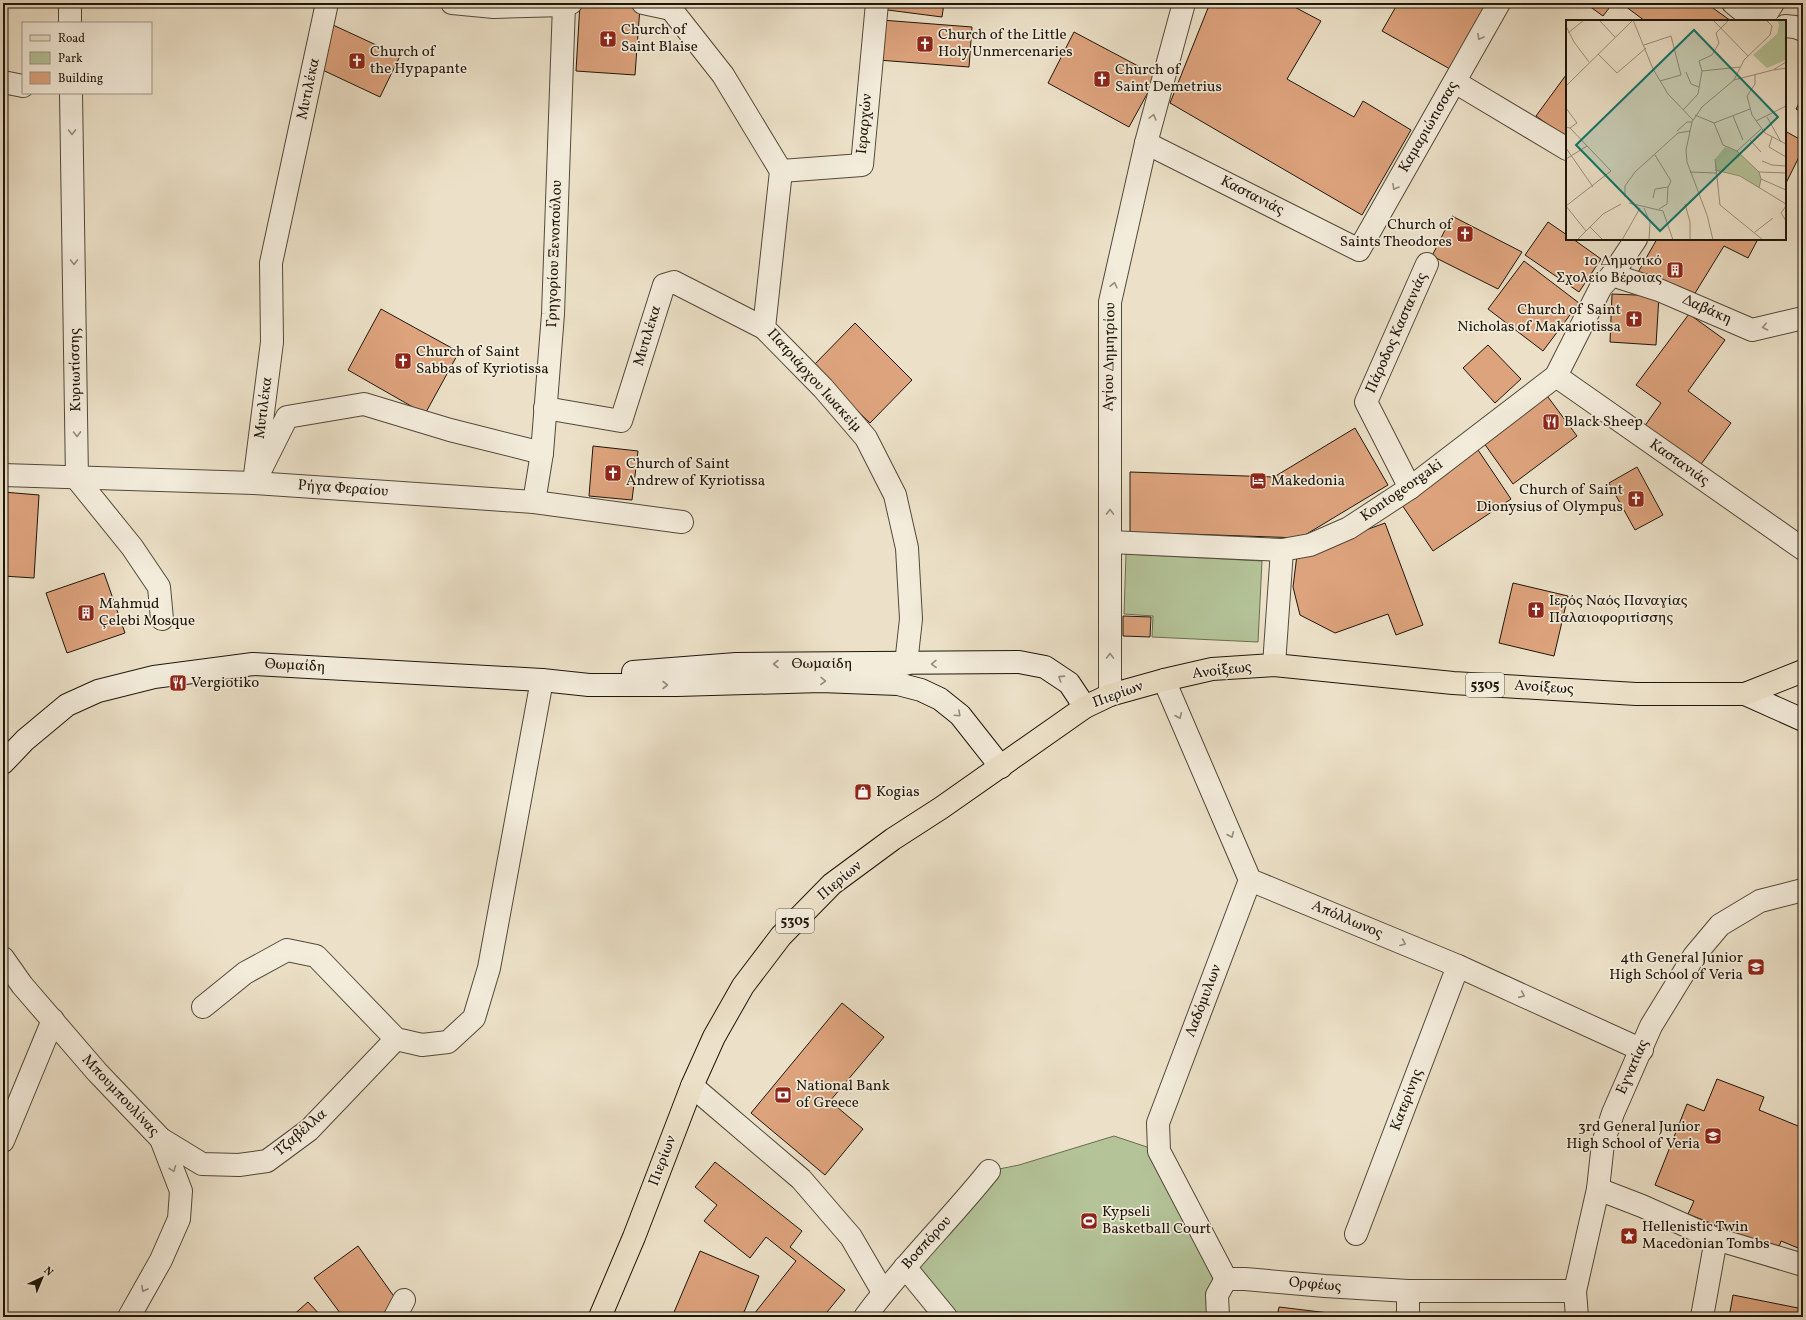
<svg xmlns="http://www.w3.org/2000/svg" width="1806" height="1320" font-family="Vollkorn,serif">
<style>
.green{fill:#b4c398;stroke:#6a6c52}
.building{fill:#dda37d;stroke:#1f160b}
.lines{fill:none;stroke-linecap:round;stroke-linejoin:round}
.street-casing{stroke:#52493a;stroke-width:24}
.secondary-casing{stroke:#1f160b;stroke-width:24}
.primary-casing{stroke:#1f160b;stroke-width:24}
.street{stroke:#f3ecdb;stroke-width:22}
.secondary{stroke:#f3ecdb;stroke-width:22}
.primary{stroke:#ece1c8;stroke-width:22}
.oneway{stroke:#948c7d}
.labels{text-anchor:middle;dominant-baseline:central;stroke-width:3.5;stroke-linejoin:round;paint-order:stroke}
.shield{fill:#f3ecdb;stroke:#5f5649;stroke-width:1}
.shield-label{font-size:14px;font-weight:bold;fill:#1f160b}
.poi-label{font-size:15px;fill:#1f160b;stroke:#f3ecdb;text-anchor:start}
.street-label{font-size:15px;fill:#1f160b;stroke:#f3ecdb}
.inset-road{fill:none;stroke:#9a907c;stroke-width:1}
.view{fill:#0f766e;fill-opacity:0.15;stroke:#0f766e;stroke-width:2}
.inset-edge{fill:none;stroke:#1f160b;stroke-width:2}
</style>
<rect width="100%" height="100%" fill="#ece1c8"/>
<filter id="stains"><feTurbulence type="fractalNoise" baseFrequency=".005" numOctaves="4"/><feColorMatrix values="0 0 0 0 .2 0 0 0 0 .09 0 0 0 0 .02 0 0 0 .5 -.17"/></filter>
<radialGradient id="worn" r=".72"><stop offset=".6" stop-color="#630" stop-opacity="0"/><stop offset="1" stop-color="#630" stop-opacity=".3"/></radialGradient>
<g class="green">
<path d="M1126,554L1262,561L1258,642L1152,637L1153,616L1124,614Z"/>
<path d="M1114,1136L1159,1151L1226,1279L1218,1317H946L905,1267L989,1171L1019,1165Z"/>
</g>
<g class="building">
<path d="M580,3L640,7L635,75L576,71Z"/>
<path d="M881,3H944L942,17L880,9Z"/>
<path d="M1210,3H1287L1321,21L1287,79L1354,117L1363,101L1411,130L1362,215L1170,103Z"/>
<path d="M1398,3H1487L1450,69L1382,31Z"/>
<path d="M1585,3H1613L1603,16Z"/>
<path d="M1621,3H1706L1731,21H1645Z"/>
<path d="M881,20L972,27L969,67L878,60Z"/>
<path d="M333,25L400,56L380,97L314,66Z"/>
<path d="M1074,32L1157,76L1129,127L1048,83Z"/>
<path d="M1566,75H1567V138L1536,116Z"/>
<path d="M1803,96V113L1796,109Z"/>
<path d="M1785,131L1803,141V149L1785,185Z"/>
<path d="M1452,216L1522,252L1498,289L1432,256Z"/>
<path d="M1548,222L1567,235V239H1573L1601,259L1579,292L1525,255Z"/>
<path d="M1657,239H1758L1748,258L1724,246L1689,303L1633,281Z"/>
<path d="M1524,261L1579,303L1543,351L1488,309Z"/>
<path d="M1612,294L1659,296L1656,345L1610,342Z"/>
<path d="M381,309L459,352L425,414L348,370Z"/>
<path d="M1689,314L1725,340L1688,391L1731,423L1699,467L1644,427L1661,403L1636,385Z"/>
<path d="M855,323L912,380L870,423L812,367Z"/>
<path d="M1488,345L1521,379L1495,403L1463,368Z"/>
<path d="M1545,393L1577,436L1513,484L1481,439Z"/>
<path d="M1355,428L1388,485L1300,538L1130,532V472L1274,477Z"/>
<path d="M593,446L638,451L632,500L589,496Z"/>
<path d="M1476,447L1511,499L1433,551L1398,499Z"/>
<path d="M1637,467L1663,515L1635,530L1609,483Z"/>
<path d="M3,492L39,495L34,578L3,576Z"/>
<path d="M1385,523L1423,625L1396,635L1388,614L1335,633L1300,615L1293,587L1297,555Z"/>
<path d="M104,573L125,633L67,653L46,593Z"/>
<path d="M1513,583L1568,596L1554,656L1499,643Z"/>
<path d="M1123,616L1151,617L1150,637L1123,636Z"/>
<path d="M842,1003L884,1037L830,1101L863,1129L825,1175L751,1113Z"/>
<path d="M1717,1079L1764,1097L1759,1110L1803,1128V1250L1781,1241L1778,1250L1688,1214L1694,1201L1655,1185L1687,1104L1704,1111Z"/>
<path d="M715,1162L802,1231L790,1247L845,1290L823,1317H759L754,1314L796,1261L766,1237L750,1258L704,1221L717,1205L695,1187Z"/>
<path d="M358,1246L398,1302L378,1317H343L314,1278Z"/>
<path d="M700,1251L759,1276L742,1317H672Z"/>
<path d="M1733,1295L1803,1309V1317H1729Z"/>
<path d="M308,1302L322,1317H291Z"/>
<path d="M1279,1307L1329,1313L1328,1317H1277Z"/>
<path d="M1384,1314V1317H1344V1315Z"/>
</g>
<g class="lines">
<g class="street-casing">
<g id="street">
<path d="M70,3V23"/>
<path d="M327,3L271,263L272,342L254,483L287,417L364,404L450,430L542,453"/>
<path d="M452,3L494,7L564,5L571,3"/>
<path d="M643,3L671,9"/>
<path d="M669,3L671,9L723,75L781,171L764,328L823,388L866,438L895,495L907,548L911,619L906,664"/>
<path d="M1733,3L1755,21"/>
<path d="M1762,21L1773,3"/>
<path d="M1785,26L1795,27L1803,30"/>
<path d="M3,82L23,86"/>
<path d="M1455,82L1567,149"/>
<path d="M71,93L77,479L132,547L159,587L162,619"/>
<path d="M1146,143L1359,250L1499,3"/>
<path d="M781,171L862,165L877,3"/>
<path d="M1612,275L1659,290L1752,330L1803,318"/>
<path d="M1556,376L1803,549"/>
<path d="M545,408L621,421L664,285L674,282L764,328"/>
<path d="M3,475L254,483L534,502L682,522"/>
<path d="M1410,488L1366,402L1427,264"/>
<path d="M534,502L542,453L553,314L564,5"/>
<path d="M1110,542L1282,550L1310,545L1349,528L1410,488L1556,376L1601,287L1612,275L1636,239"/>
<path d="M1274,665L1282,550"/>
<path d="M1164,680L1250,880L1458,966L1642,1050"/>
<path d="M1110,695V302L1146,143L1184,3"/>
<path d="M3,958L22,985L97,1072L161,1139L181,1191L179,1219L161,1260L129,1317"/>
<path d="M203,1007L245,973L287,950L316,956L396,1039L422,1045L448,1042L474,1018L489,968L542,680"/>
<path d="M692,1086L801,1179L851,1237L883,1292"/>
<path d="M161,1139L202,1164L239,1165L267,1161L309,1130L396,1039"/>
<path d="M3,1141L53,1020"/>
<path d="M1598,1189L1642,1206L1716,1239L1803,1265"/>
<path d="M1356,1234L1458,966"/>
<path d="M905,1267L946,1317"/>
<path d="M1226,1279L1159,1151L1158,1123L1250,880"/>
<path d="M1226,1279H1245L1325,1286L1408,1291H1575"/>
<path d="M1408,1291V1317"/>
<path d="M395,1317L404,1300"/>
<path d="M865,1317C903,1265 949,1221 989,1171"/>
<path d="M1218,1317L1217,1295L1226,1279"/>
<path d="M1577,1317L1575,1291L1598,1189L1603,1143L1613,1113L1651,1026L1694,956L1720,925L1760,901L1803,890"/>
<path d="M1702,1317L1716,1239"/>
</g>
</g>
<g class="secondary-casing">
<g id="secondary">
<path d="M633,672L736,664L1019,662L1045,667L1069,683L1085,707"/>
<path d="M1745,694L1803,720"/>
<path d="M3,763L25,740L67,705L98,691L154,677L253,664L542,680L589,685H677L821,681L898,684L921,690L940,699L960,715L1001,767"/>
</g>
</g>
<g class="primary-casing">
<path id="primary" d="M600,1317L634,1237L692,1086L714,1037L743,986L781,936L832,884L893,839L941,808L1085,707L1110,695L1164,680L1212,669L1274,665L1453,683L1636,694H1745L1803,671"/>
</g>
<use href="#street" class="street"/>
<use href="#secondary" class="secondary"/>
<use href="#primary" class="primary"/>
</g>
<defs><path id="oneway-chevron" d="M-2-3.5L2.5 0L-2 3.5" fill="none" stroke-width="1.6" stroke-linecap="round" stroke-linejoin="round"/></defs>
<g class="oneway">
<use href="#oneway-chevron" transform="translate(1480 37) rotate(119)"/>
<use href="#oneway-chevron" transform="translate(1153 117) rotate(-75)"/>
<use href="#oneway-chevron" transform="translate(72 132) rotate(89)"/>
<use href="#oneway-chevron" transform="translate(1395 187) rotate(120)"/>
<use href="#oneway-chevron" transform="translate(74 262) rotate(89)"/>
<use href="#oneway-chevron" transform="translate(1114 285) rotate(-77)"/>
<use href="#oneway-chevron" transform="translate(1765 327) rotate(167)"/>
<use href="#oneway-chevron" transform="translate(77 434) rotate(89)"/>
<use href="#oneway-chevron" transform="translate(1110 512) rotate(-90)"/>
<use href="#oneway-chevron" transform="translate(1110 656) rotate(-90)"/>
<use href="#oneway-chevron" transform="translate(776 664) rotate(-180)"/>
<use href="#oneway-chevron" transform="translate(934 664) rotate(179)"/>
<use href="#oneway-chevron" transform="translate(1061 678) rotate(-147)"/>
<use href="#oneway-chevron" transform="translate(823 681) rotate(1)"/>
<use href="#oneway-chevron" transform="translate(665 685)"/>
<use href="#oneway-chevron" transform="translate(958 714) rotate(43)"/>
<use href="#oneway-chevron" transform="translate(1179 716) rotate(67)"/>
<use href="#oneway-chevron" transform="translate(1231 835) rotate(67)"/>
<use href="#oneway-chevron" transform="translate(1403 943) rotate(23)"/>
<use href="#oneway-chevron" transform="translate(1522 995) rotate(24)"/>
<use href="#oneway-chevron" transform="translate(173 1169) rotate(69)"/>
<use href="#oneway-chevron" transform="translate(144 1289) rotate(119)"/>
</g>
<defs>
<g id="church-square" transform="scale(0.9)"><rect x="-9" y="-9" width="18" height="18" rx="4" fill="#8f2418" stroke="#f3ecdb"/><path d="M-1.2-6h2.4v3.5h3.3v2.4h-3.3V6h-2.4V-.1h-3.3v-2.4h3.3Z" fill="#fff"/></g>
<g id="building-square" transform="scale(0.9)"><rect x="-9" y="-9" width="18" height="18" rx="4" fill="#8f2418" stroke="#f3ecdb"/><path d="M-4-6H4V6H1V3H-1V6H-4ZM-2.5-4.3h1.7v1.8h-1.7ZM.8-4.3h1.7v1.8H.8ZM-2.5-1h1.7V.8h-1.7ZM.8-1h1.7V.8H.8Z" fill="#fff"/></g>
<g id="restaurant-square" transform="scale(0.9)"><rect x="-9" y="-9" width="18" height="18" rx="4" fill="#8f2418" stroke="#f3ecdb"/><path d="M-5-6h1v4h1v-4h1v4h1v-4h1v5L-1.5 .5V6h-2V.5L-5-1ZM5-6V6H3V1.5H1.5Q1.5-4 5-6Z" fill="#fff"/></g>
<g id="hotel-square" transform="scale(0.9)"><rect x="-9" y="-9" width="18" height="18" rx="4" fill="#8f2418" stroke="#f3ecdb"/><path d="M-6-4.5h1.5V1H6V5H4.5V3h-9V5H-6ZM-4 0a1.8 1.8 0 1 1 3.6 0ZM.5 0V-2.5h3Q6-2.5 6 0Z" fill="#fff"/></g>
<g id="shop-square" transform="scale(0.9)"><rect x="-9" y="-9" width="18" height="18" rx="4" fill="#8f2418" stroke="#f3ecdb"/><path d="M-5-2.5h2.3a2.7 3.5 0 0 1 5.4 0H5L5.5 6h-11ZM-1.5-2.5h3a1.5 2.3 0 0 0-3 0Z" fill="#fff"/></g>
<g id="school-square" transform="scale(0.9)"><rect x="-9" y="-9" width="18" height="18" rx="4" fill="#8f2418" stroke="#f3ecdb"/><path d="M0-5L7-2L0 1L-7-2ZM-4 1L0 2.5L4 1V4Q0 6-4 4Z" fill="#fff"/></g>
<g id="bank-square" transform="scale(0.9)"><rect x="-9" y="-9" width="18" height="18" rx="4" fill="#8f2418" stroke="#f3ecdb"/><path d="M-6-4H6V4H-6ZM0-2.3a2.3 2.3 0 1 0 0 4.6a2.3 2.3 0 1 0 0-4.6Z" fill="#fff"/></g>
<g id="stadium-square" transform="scale(0.9)"><rect x="-9" y="-9" width="18" height="18" rx="4" fill="#8f2418" stroke="#f3ecdb"/><path d="M0-5a6.5 5 0 1 0 0 10a6.5 5 0 1 0 0-10ZM-3.5-1.8h7v3.6h-7Z" fill="#fff"/></g>
<g id="sight-square" transform="scale(0.9)"><rect x="-9" y="-9" width="18" height="18" rx="4" fill="#8f2418" stroke="#f3ecdb"/><path d="M0-6L1.8-2.2L6-1.7L2.9 1.2L3.7 5.4L0 3.3L-3.7 5.4L-2.9 1.2L-6-1.7L-1.8-2.2Z" fill="#fff"/></g>
</defs>
<g fill-rule="evenodd">
<use href="#church-square" x="608" y="39"/>
<use href="#church-square" x="925" y="44"/>
<use href="#church-square" x="357" y="61"/>
<use href="#church-square" x="1102" y="79"/>
<use href="#church-square" x="1465" y="234"/>
<use href="#building-square" x="1675" y="270"/>
<use href="#church-square" x="1634" y="319"/>
<use href="#church-square" x="403" y="361"/>
<use href="#restaurant-square" x="1551" y="422"/>
<use href="#church-square" x="613" y="473"/>
<use href="#hotel-square" x="1258" y="481"/>
<use href="#church-square" x="1636" y="499"/>
<use href="#church-square" x="1536" y="610"/>
<use href="#building-square" x="86" y="613"/>
<use href="#restaurant-square" x="178" y="683"/>
<use href="#shop-square" x="863" y="792"/>
<use href="#school-square" x="1756" y="967"/>
<use href="#bank-square" x="783" y="1095"/>
<use href="#school-square" x="1713" y="1136"/>
<use href="#stadium-square" x="1089" y="1221"/>
<use href="#sight-square" x="1629" y="1236"/>
</g>
<g class="labels">
<g class="shield">
<rect x="1466" y="673" width="38" height="24" rx="3"/>
<rect x="776" y="909" width="38" height="24" rx="3"/>
</g>
<g class="shield-label">
<text x="1485" y="685">5305</text>
<text x="795" y="921">5305</text>
</g>
<g class="poi-label">
<text x="621" y="30">Church of<tspan x="621" dy="17">Saint Blaise</tspan></text>
<text x="938" y="35">Church of the Little<tspan x="938" dy="17">Holy Unmercenaries</tspan></text>
<text x="370" y="52">Church of<tspan x="370" dy="17">the Hypapante</tspan></text>
<text x="1115" y="70">Church of<tspan x="1115" dy="17">Saint Demetrius</tspan></text>
<text x="1452" y="225" text-anchor="end">Church of<tspan x="1452" dy="17">Saints Theodores</tspan></text>
<text x="1662" y="261" text-anchor="end">1ο Δημοτικό<tspan x="1662" dy="17">Σχολείο Βέροιας</tspan></text>
<text x="1621" y="310" text-anchor="end">Church of Saint<tspan x="1621" dy="17">Nicholas of Makariotissa</tspan></text>
<text x="416" y="352">Church of Saint<tspan x="416" dy="17">Sabbas of Kyriotissa</tspan></text>
<text x="1564" y="422">Black Sheep</text>
<text x="626" y="464">Church of Saint<tspan x="626" dy="17">Andrew of Kyriotissa</tspan></text>
<text x="1271" y="481">Makedonia</text>
<text x="1623" y="490" text-anchor="end">Church of Saint<tspan x="1623" dy="17">Dionysius of Olympus</tspan></text>
<text x="1549" y="601">Ιερός Ναός Παναγίας<tspan x="1549" dy="17">Παλαιοφοριτίσσης</tspan></text>
<text x="99" y="604">Mahmud<tspan x="99" dy="17">Çelebi Mosque</tspan></text>
<text x="191" y="683">Vergiotiko</text>
<text x="876" y="792">Kogias</text>
<text x="1743" y="958" text-anchor="end">4th General Junior<tspan x="1743" dy="17">High School of Veria</tspan></text>
<text x="796" y="1086">National Bank<tspan x="796" dy="17">of Greece</tspan></text>
<text x="1700" y="1127" text-anchor="end">3rd General Junior<tspan x="1700" dy="17">High School of Veria</tspan></text>
<text x="1102" y="1212">Kypseli<tspan x="1102" dy="17">Basketball Court</tspan></text>
<text x="1642" y="1227">Hellenistic Twin<tspan x="1642" dy="17">Macedonian Tombs</tspan></text>
</g>
<g class="street-label">
<text transform="translate(309 89) rotate(-78)">Μυτιλέκα</text>
<text transform="translate(865 124) rotate(-85)">Ιεραρχών</text>
<text transform="translate(1429 127) rotate(-60)">Καμαριώτισσας</text>
<text transform="translate(1252 196) rotate(27)">Καστανιάς</text>
<text transform="translate(555 254) rotate(-88)">Γρηγορίου Ξενοπούλου</text>
<text transform="translate(1707 310) rotate(24)">Δαβάκη</text>
<text transform="translate(1397 333) rotate(-66)">Πάροδος Καστανιάς</text>
<text transform="translate(648 336) rotate(-73)">Μυτιλέκα</text>
<text transform="translate(1110 357) rotate(-89)">Αγίου Δημητρίου</text>
<text transform="translate(76 370) rotate(-91)">Κυριωτίσσης</text>
<text transform="translate(814 381) rotate(48)">Πατριάρχου Ιωακείμ</text>
<text transform="translate(264 408) rotate(-83)">Μυτιλέκα</text>
<text transform="translate(1679 463) rotate(35)">Καστανιάς</text>
<text transform="translate(343 489) rotate(4)">Ρήγα Φεραίου</text>
<text transform="translate(1402 491) rotate(-35)">Kontogeorgaki</text>
<text x="822" y="664">Θωμαίδη</text>
<text transform="translate(295 666) rotate(3)">Θωμαίδη</text>
<text transform="translate(1222 671) rotate(-7)">Ανοίξεως</text>
<text transform="translate(1544 688) rotate(4)">Ανοίξεως</text>
<text transform="translate(1118 695) rotate(-20)">Πιερίων</text>
<text transform="translate(840 881) rotate(-40)">Πιερίων</text>
<text transform="translate(1347 920) rotate(23)">Απόλλωνος</text>
<text transform="translate(1204 1001) rotate(-69)">Λαδόμυλων</text>
<text transform="translate(1633 1067) rotate(-66)">Εγνατίας</text>
<text transform="translate(120 1096) rotate(47)">Μπουμπουλίνας</text>
<text transform="translate(1407 1100) rotate(-69)">Κατερίνης</text>
<text transform="translate(301 1133) rotate(-41)">Τζαβέλλα</text>
<text transform="translate(663 1161) rotate(-69)">Πιερίων</text>
<text transform="translate(927 1243) rotate(-48)">Βοσπόρου</text>
<text transform="translate(1315 1285) rotate(5)">Ορφέως</text>
</g>
</g>
<g transform="translate(1566 20)">
<rect width="220" height="220" fill="#ece1c8"/>
<path d="M211,0H220V40L201,48L187,35L211,14L213,5ZM159,127L171,131L193,152L195,159L193,168L174,156L149,150V139Z" fill="#b4c398"/>
<path class="inset-road" d="M33,0L49,17M67,0L87,49L102,74L127,100M147,0L182,36M0,6L8,22L23,42M2,13L18,0M78,25L105,16L115,55L94,61M32,34L51,53L80,28M208,50L220,48M136,51L174,47M120,52L125,64L133,67M189,54V64L181,76L186,95L199,113L220,124M168,60L207,50L220,42M0,66L67,0M0,88L11,103L4,108L0,107M117,90L132,74L136,51L133,41L146,35L153,23L150,13L163,0M129,95L148,103L184,89M167,96L177,120M201,97L215,122M190,101L220,86M148,103L157,125L171,131M111,111L121,102H126M206,117L203,127L220,137M184,120L195,132M0,128L27,167M171,131L193,152L195,159L193,168M171,131L195,109M0,139L21,126M149,139L154,185L197,220M196,141L206,145L220,146M149,150L174,156L220,184M124,152L150,153M193,152L220,153M195,159L220,170M59,177V166L69,152L112,113L124,111M87,178L89,169L102,167L105,161L89,135M63,183L97,191L107,220M119,184L124,202V220M0,186L45,151L4,108M0,186L20,211M220,186L215,193L220,201M78,188L84,202L83,220M93,189L101,184L102,167M24,207L37,220M189,212L207,198M11,220L37,194L55,184M56,220L74,188M147,220L141,195L121,142L120,130L126,102L136,87L168,60L178,40L204,15L206,6L200,0"/>
<path class="view" d="M128,10L212,97L94,211L10,125Z"/>
<rect width="220" height="220" class="inset-edge"/>
</g>
<rect width="1806" height="1320" fill="none" stroke="#ece1c8" stroke-width="16"/>
<rect x="4" y="4" width="1798" height="1312" fill="none" stroke="#1f160b" stroke-width="2"/>
<rect x="8" y="8" width="1790" height="1304" fill="none" stroke="#1f160b"/>
<rect x="22" y="22" width="130" height="72" fill="#f3ecdb" stroke="#9e9688"/>
<rect x="30" y="35" width="20" height="6" fill="#ece1c8" stroke="#9e9688"/>
<text x="58" y="42" font-size="12" fill="#1f160b">Road</text>
<rect x="30" y="52" width="20" height="12" fill="#b4c398" stroke="#9e9688"/>
<text x="58" y="62" font-size="12" fill="#1f160b">Park</text>
<rect x="30" y="72" width="20" height="12" fill="#dda37d" stroke="#9e9688"/>
<text x="58" y="82" font-size="12" fill="#1f160b">Building</text>
<g transform="translate(42 1278) rotate(44)" stroke="#f3ecdb" stroke-width="3" paint-order="stroke">
<path d="M0-3L7 15L0 10L-7 15Z" fill="#1f160b"/>
<text y="-6" font-size="11" font-weight="bold" text-anchor="middle" fill="#1f160b">N</text>
</g>
<rect width="100%" height="100%" filter="url(#stains)"/>
<rect width="100%" height="100%" fill="url(#worn)"/>
</svg>
